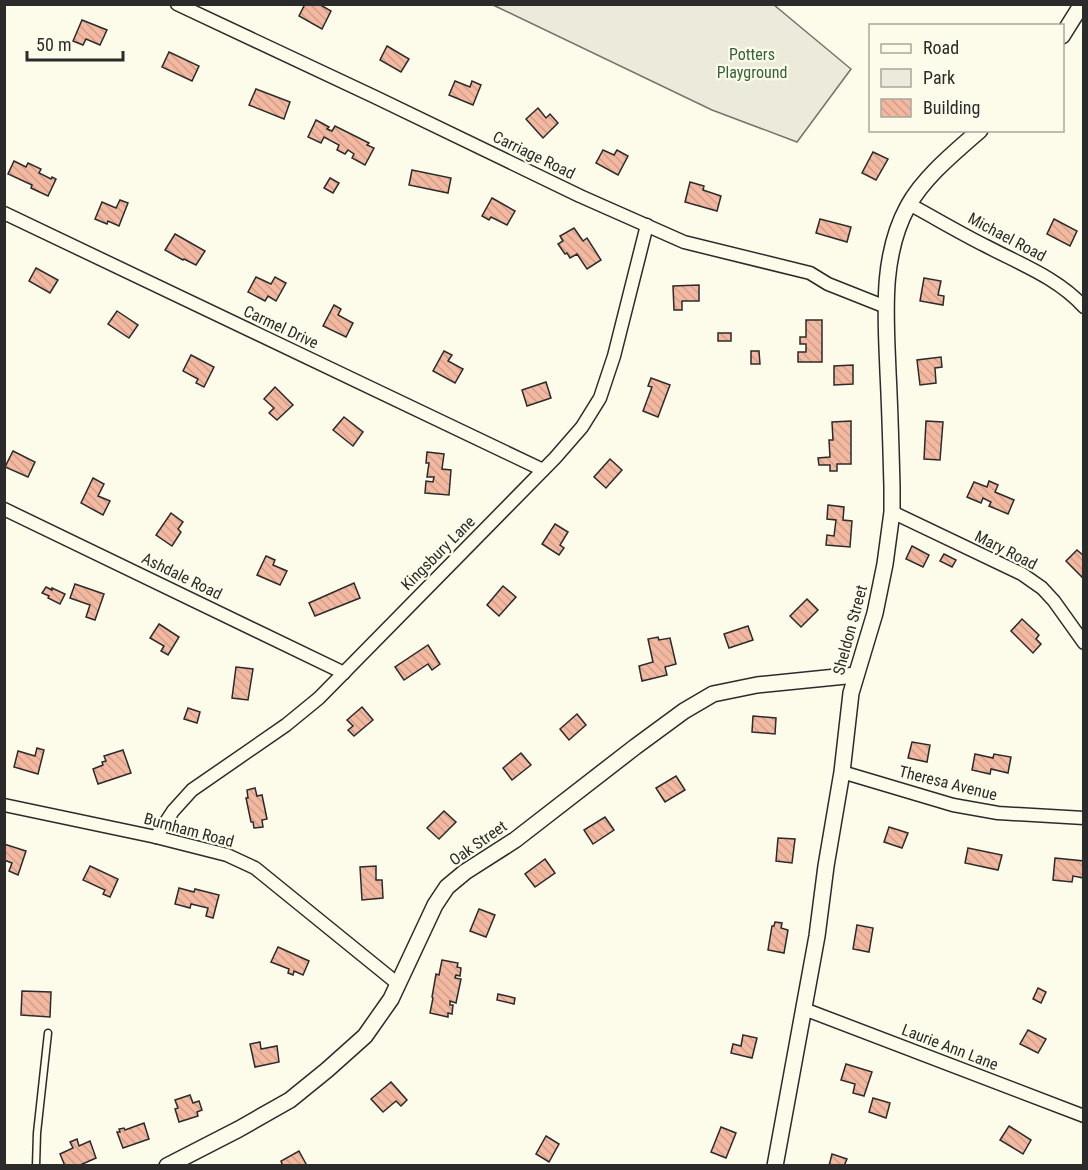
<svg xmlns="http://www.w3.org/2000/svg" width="1088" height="1170" font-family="'Roboto Condensed',sans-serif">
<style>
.park{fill:#ecebdb;stroke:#74746e;stroke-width:1.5}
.building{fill:url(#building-back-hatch);stroke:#2b2b2b;stroke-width:1.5}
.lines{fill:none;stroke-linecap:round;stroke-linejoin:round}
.service-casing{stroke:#2b2b2b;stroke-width:9}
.minor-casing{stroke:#2b2b2b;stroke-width:15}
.tertiary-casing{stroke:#2b2b2b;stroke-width:18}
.service{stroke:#fdfbea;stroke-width:6}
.minor{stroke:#fdfbea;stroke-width:12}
.tertiary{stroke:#fdfbea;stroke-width:15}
.labels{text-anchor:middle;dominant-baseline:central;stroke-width:4.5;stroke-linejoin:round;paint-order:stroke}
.park-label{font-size:16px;fill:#34623c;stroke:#fdfbea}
.street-label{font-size:16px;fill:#2b2b2b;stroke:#fdfbea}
</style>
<defs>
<pattern id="building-back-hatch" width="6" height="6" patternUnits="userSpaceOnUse" patternTransform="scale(1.5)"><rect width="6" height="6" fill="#f2b8a0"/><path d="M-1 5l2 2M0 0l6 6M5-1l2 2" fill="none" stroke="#d09e8a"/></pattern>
</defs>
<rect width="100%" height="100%" fill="#fdfbea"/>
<path class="park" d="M493,5H774L851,69L797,142L712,110Z"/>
<g class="building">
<path d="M305,4H319L331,11L322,29L299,16Z"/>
<path d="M82,20L107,30L100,45L86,39L83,45L73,41Z"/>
<path d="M387,46L409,59L401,72L380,60Z"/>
<path d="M169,52L199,66L192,81L162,67Z"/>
<path d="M455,81L470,87L472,81L481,85L473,105L449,95Z"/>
<path d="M256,89L290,102L284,119L249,105Z"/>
<path d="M538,108L546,118L550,114L558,123L543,138L526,119Z"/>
<path d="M316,120L329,127L327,129L332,131L335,126L369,143L367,145L374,148L365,165L352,158L354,154L348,150L345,154L337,150L339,145L324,137L321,143L308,137Z"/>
<path d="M603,150L614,155L617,150L628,156L618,175L596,163Z"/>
<path d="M873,152L888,159L876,180L862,173Z"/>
<path d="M14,161L26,167L28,163L41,169L39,173L51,179L52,177L56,179L48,196L31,188L32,185L8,174Z"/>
<path d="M412,170L451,178L448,193L409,185Z"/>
<path d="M330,178L339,183L333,193L324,188Z"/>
<path d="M690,182L704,186L703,190L721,196L717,211L685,202Z"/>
<path d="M492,198L515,211L507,225L491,217L489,220L482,216Z"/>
<path d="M120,200L128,203L119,226L108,221L107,224L95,219L102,202L116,208Z"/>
<path d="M820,219L851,227L847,242L816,233Z"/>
<path d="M1054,219L1077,231L1070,246L1047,234Z"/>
<path d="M574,228L583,241L587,238L601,260L587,269L577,254L570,258L567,253L565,254L558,244L563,241L560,236Z"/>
<path d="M175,234L205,251L196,265L184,259L183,260L165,250Z"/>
<path d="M36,268L58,280L50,293L29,281Z"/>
<path d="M256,277L271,284L275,277L286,283L276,301L268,296L265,301L248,292Z"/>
<path d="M924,278L941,281L938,295L944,296L943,305L920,301Z"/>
<path d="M699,285V301H682V310H674L673,286Z"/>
<path d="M334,305L341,309L338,315L353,323L346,337L323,326Z"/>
<path d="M117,311L138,325L129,338L108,324Z"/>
<path d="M806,320H822V362H798V352H806V344H800V337H806Z"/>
<rect x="718" y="333" width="13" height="8"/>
<path d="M444,351L452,355L448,361L463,369L455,383L433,371Z"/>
<path d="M751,351H759L760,364H751Z"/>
<path d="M191,355L214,367L204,387L196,383L198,379L183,371Z"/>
<path d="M941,357L942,367L935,368L936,383L920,385L917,360Z"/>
<path d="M853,365V384L834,385V366Z"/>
<path d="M651,378L670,385L658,417L643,411L652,387L648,386Z"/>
<path d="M546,382L551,398L527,406L522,390Z"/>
<path d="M275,387L293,405L277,420L269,413L274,408L264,399Z"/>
<path d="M344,417L363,432L353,446L333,430Z"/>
<path d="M851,421V464H837V471H830V465H819L818,458L830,457L829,440H833L832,422Z"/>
<path d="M926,421L943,422L940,460L924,459Z"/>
<path d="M13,451L35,462L28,477L5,467Z"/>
<path d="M427,452L444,454L442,469L451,470L449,495L425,493L426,481L433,482L434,477H427L429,463H426Z"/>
<path d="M610,459L622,470L606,488L594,477Z"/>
<path d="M93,478L104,484L98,496L110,501L103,515L81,503Z"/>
<path d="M989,481L998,485L995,492L1014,500L1008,514L989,506L991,502L983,498L981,503L967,497L974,482L987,487Z"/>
<path d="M828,505L844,507L843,520L852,521L850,547L826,545L827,535L834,536L836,520L827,519Z"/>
<path d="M171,513L183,522L178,529L181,532L172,546L156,535Z"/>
<path d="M555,524L568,532L560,545L564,548L559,555L542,544Z"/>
<path d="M912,546L929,555L923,567L906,559Z"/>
<path d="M1077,550L1084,556V576L1082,577L1066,561Z"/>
<path d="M944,554L956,560L952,567L940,561Z"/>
<path d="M266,556L275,560L273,565L287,571L280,585L257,575Z"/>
<path d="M354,583L360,598L315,616L309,603Z"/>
<path d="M75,584L104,594L95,620L86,617L90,605L70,598Z"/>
<path d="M503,586L516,597L499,616L487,605Z"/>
<path d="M46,587L52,590V588L65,594L60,604L48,598L49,596L42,593Z"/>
<path d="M807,599L818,610L801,627L790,616Z"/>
<path d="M1022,619L1039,635L1036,639L1041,644L1033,653L1011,631Z"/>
<path d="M159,624L179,637L168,655L161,651L164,646L150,638Z"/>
<path d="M748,626L753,640L729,648L724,634Z"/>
<path d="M658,637L659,640L670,638L676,664L665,667L667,675L642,681L639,666L653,662L648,639Z"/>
<path d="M428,645L440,664L432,670L428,664L404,680L395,667Z"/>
<path d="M236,667L253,669L248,700L232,698Z"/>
<path d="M362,707L373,720L354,736L348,730L353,726L347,720Z"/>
<path d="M188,708L200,712L197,723L184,719Z"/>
<path d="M577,714L586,725L569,740L560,729Z"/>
<path d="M753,716L776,718L775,734L752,732Z"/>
<path d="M912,742L930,745L927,762L908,758Z"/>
<path d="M37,748L44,750L38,774L14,767L18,751L35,756Z"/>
<path d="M123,750L131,773L98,784L93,769L103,765L102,762L106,761L104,756Z"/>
<path d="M521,753L531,765L512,780L503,768Z"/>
<path d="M975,754L993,758L994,754L1011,757L1008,773L991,769L990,774L972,770Z"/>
<path d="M676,776L685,790L665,802L656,788Z"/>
<path d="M255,788L257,796L262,795L267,819L262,820L263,827L254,828L253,822H251L246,798H248L247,790Z"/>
<path d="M444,811L456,822L439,839L427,828Z"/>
<path d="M605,817L614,830L593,844L584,830Z"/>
<path d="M889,827L908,833L902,848L884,842Z"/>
<path d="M778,838L795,839L792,863L776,861Z"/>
<path d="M4,844L26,851L18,875L9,871L12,863L4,860Z"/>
<path d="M968,848L1002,855L998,870L965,863Z"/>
<path d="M1055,858L1084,861V878L1073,876L1072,882L1053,880Z"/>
<path d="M545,859L555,873L535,887L525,874Z"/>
<path d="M90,866L118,879L110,897L103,894L105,890L83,880Z"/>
<path d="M376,866V880H382L383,898L362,900L360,867Z"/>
<path d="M179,888L194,892L195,889L219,895L213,918L206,916L208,908L191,904L190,908L175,904Z"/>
<path d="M479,909L495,915L486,937L470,931Z"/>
<path d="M775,922L782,923L781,928L788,930L784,953L768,950L772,926H774Z"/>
<path d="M857,925L873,928L869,952L853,949Z"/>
<path d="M278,947L309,961L303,975L294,971L293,975L288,973L289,969L271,962Z"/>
<path d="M442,960L458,963L457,967L461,968L460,976L456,975L455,978L461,979L456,1003L450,1001V1005H453L452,1014L448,1013V1017L430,1013L433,998L432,997L436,974L439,975Z"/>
<path d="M1038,988L1046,992L1041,1003L1033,999Z"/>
<path d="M22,991L51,992L50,1017L21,1015Z"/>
<path d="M498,994L515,998L514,1004L497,1000Z"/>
<path d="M1028,1030L1046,1039L1038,1053L1020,1044Z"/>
<path d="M743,1035L757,1038L752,1058L731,1053L733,1044L741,1046Z"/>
<path d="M260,1042L261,1049L277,1046L279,1062L255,1067L250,1044Z"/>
<path d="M846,1064L872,1072L864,1096L853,1093L855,1084L841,1080Z"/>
<path d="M391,1082L407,1100L401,1106L396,1101L383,1112L371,1099Z"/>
<path d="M190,1095L193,1103L199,1101L202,1110L197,1112L198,1116L179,1122L175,1109L178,1108L175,1100Z"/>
<path d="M873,1098L890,1103L886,1118L869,1112Z"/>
<path d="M144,1123L149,1139L123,1148L117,1132H120L119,1129L124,1128L125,1130Z"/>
<path d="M1009,1126L1031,1140L1023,1154L1000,1140Z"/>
<path d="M721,1127L736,1133L726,1158L711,1152Z"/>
<path d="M546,1136L559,1144L549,1162L536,1154Z"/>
<path d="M77,1139L79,1146L90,1141L96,1158L78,1166H65L60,1154L73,1148L70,1142Z"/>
<path d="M299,1151L306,1164L303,1166H279L282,1164L281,1161Z"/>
<path d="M832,1154L847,1159L844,1166H829Z"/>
</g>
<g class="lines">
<g class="service-casing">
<path id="service" d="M36,1166L37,1133L48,1033"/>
</g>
<g class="minor-casing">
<g id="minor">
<path d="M177,4L375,97L580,196L684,242L810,273L828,284L886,307"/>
<path d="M909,204C935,218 960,233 986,246C1020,264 1058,278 1084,307"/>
<path d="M4,213L543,470"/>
<path d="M4,509L344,673"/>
<path d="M892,512L1022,574L1042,588L1054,601L1084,643"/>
<path d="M842,772L953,805L998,813L1084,818"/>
<path d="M4,805L156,837L227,855L255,868L398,984"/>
<path d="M156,837L173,811L192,790L286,725L319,698L555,458L582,427L600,398L614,356L647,225"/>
<path d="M804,1009L1084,1116"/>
</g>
</g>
<g class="tertiary-casing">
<g id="tertiary">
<path d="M1062,36L1082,4"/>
<path d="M167,1166L239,1129L290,1100L327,1070L365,1036L391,999L435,905L447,887L465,872L515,840L635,747L684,711L713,694L757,685L856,675"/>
<path d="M775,1166L817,936L826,866L842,772L851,693L875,613L885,564L892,512V487C891,449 890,410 888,372C886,317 880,257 908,206C924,177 955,152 980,130"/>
</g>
</g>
<use href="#service" class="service"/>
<use href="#minor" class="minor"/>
<use href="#tertiary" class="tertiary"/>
</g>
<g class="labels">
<g class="park-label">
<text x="752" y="54">Potters<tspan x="752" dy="18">Playground</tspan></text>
</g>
<g class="street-label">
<text transform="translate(534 155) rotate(26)">Carriage Road</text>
<text transform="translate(1007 237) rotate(28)">Michael Road</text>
<text transform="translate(281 327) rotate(25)">Carmel Drive</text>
<text transform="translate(1006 550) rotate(27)">Mary Road</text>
<text transform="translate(438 553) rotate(-45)">Kingsbury Lane</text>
<text transform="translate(182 576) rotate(26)">Ashdale Road</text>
<text transform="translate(850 630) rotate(-75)">Sheldon Street</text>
<text transform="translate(948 783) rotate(14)">Theresa Avenue</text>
<text transform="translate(189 830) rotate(15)">Burnham Road</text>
<text transform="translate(478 843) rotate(-35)">Oak Street</text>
<text transform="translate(950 1047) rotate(21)">Laurie Ann Lane</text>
</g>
</g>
<rect width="1088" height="1170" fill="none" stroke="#2b2b2b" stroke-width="12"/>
<rect x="869" y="24" width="195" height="108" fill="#fdfbea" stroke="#a9a89e" stroke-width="1.5"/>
<rect x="881" y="44" width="30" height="9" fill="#fdfbea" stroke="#a9a89e" stroke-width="1.5"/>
<text x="923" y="54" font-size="18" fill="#2b2b2b">Road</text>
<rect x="881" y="69" width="30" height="18" fill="#ecebdb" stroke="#a9a89e" stroke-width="1.5"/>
<text x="923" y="84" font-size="18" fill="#2b2b2b">Park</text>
<rect x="881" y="99" width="30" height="18" fill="url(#building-back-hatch)" stroke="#a9a89e" stroke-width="1.5"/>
<text x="923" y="114" font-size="18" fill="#2b2b2b">Building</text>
<path d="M27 51v9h96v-9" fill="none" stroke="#2b2b2b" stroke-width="3"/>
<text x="36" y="51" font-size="18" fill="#2b2b2b" stroke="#fdfbea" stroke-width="4.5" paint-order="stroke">50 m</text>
</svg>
